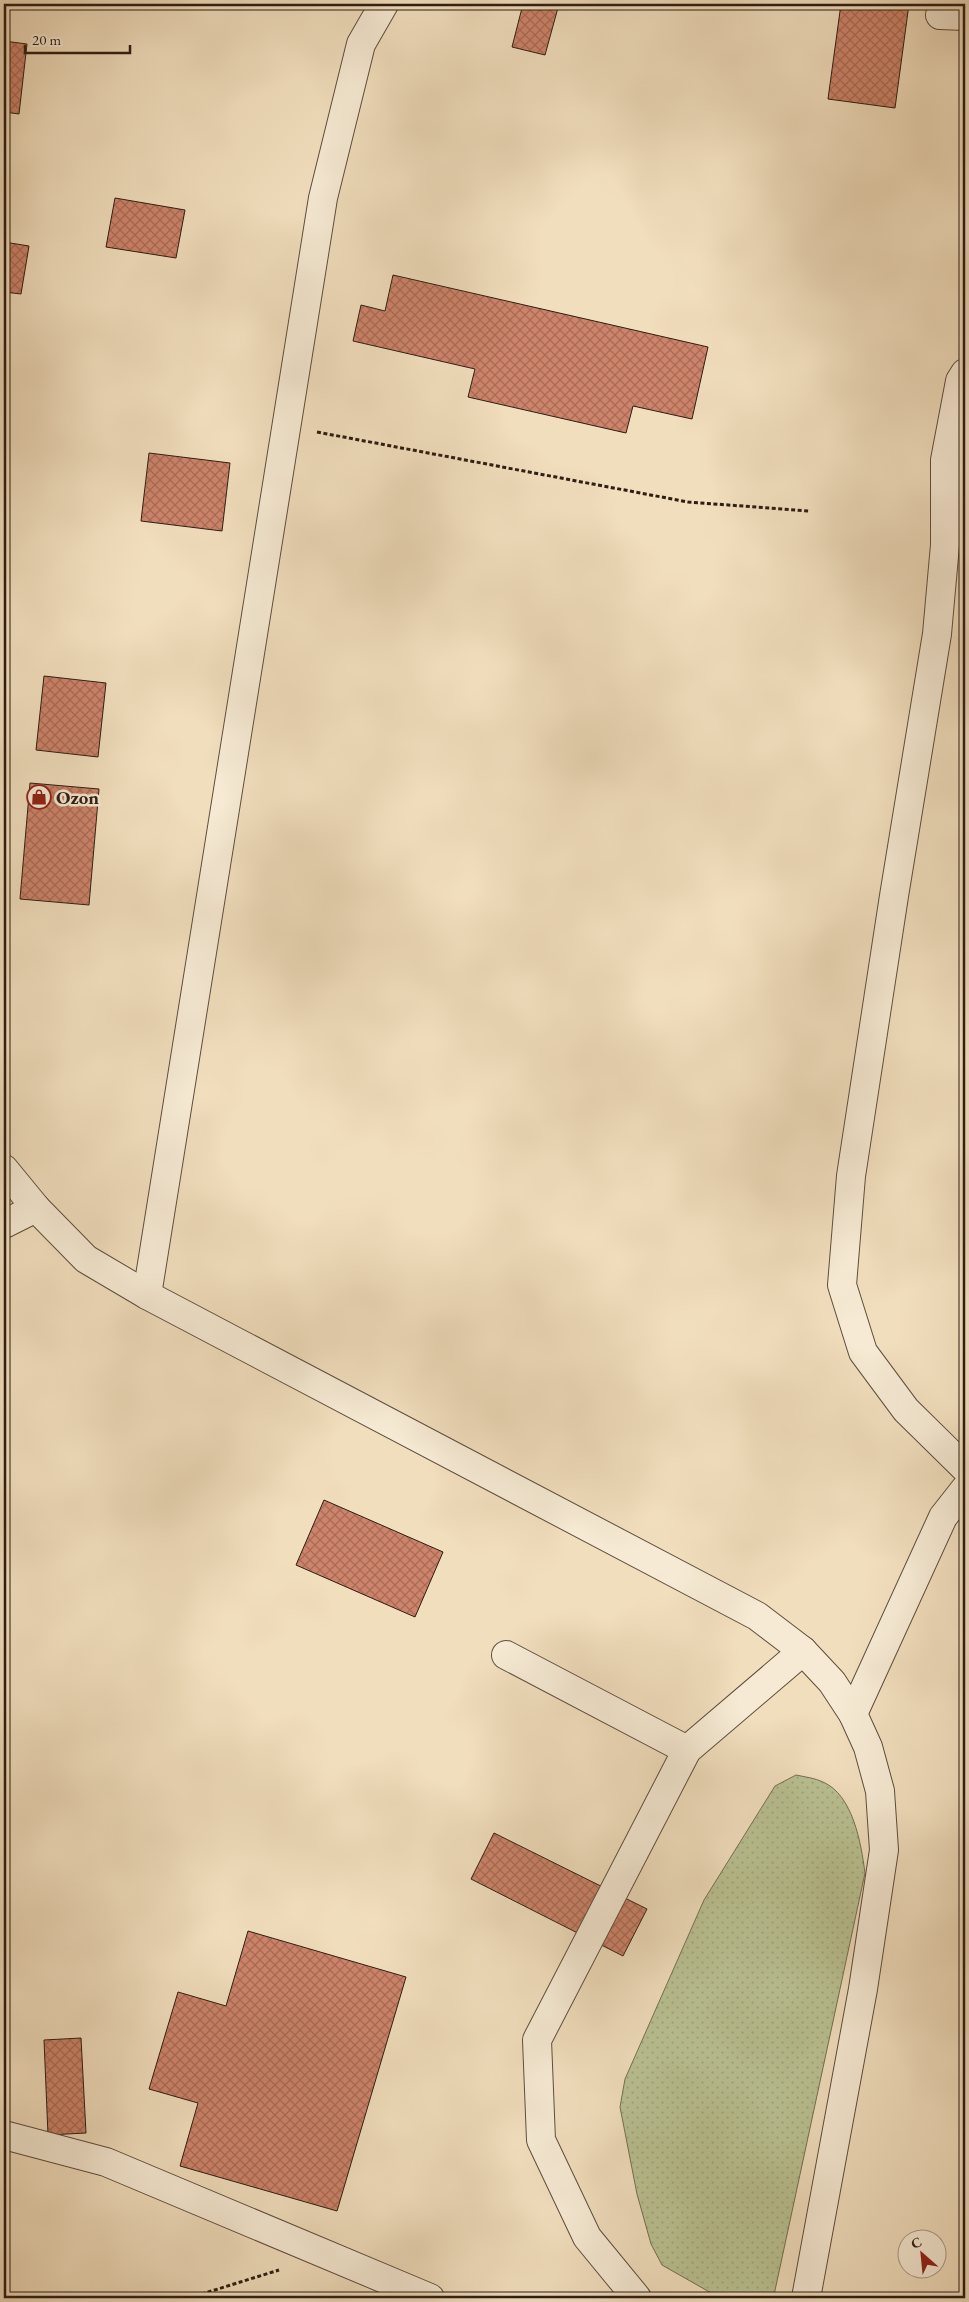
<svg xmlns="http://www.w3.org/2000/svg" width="969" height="2302" font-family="'EB Garamond',serif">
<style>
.grass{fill:url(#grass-dots);stroke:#736f52}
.building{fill:url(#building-cross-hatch);stroke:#2d1d13}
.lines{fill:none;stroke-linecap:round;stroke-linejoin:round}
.minor-casing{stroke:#5e4d3e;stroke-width:30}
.path{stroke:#2d1d13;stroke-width:3;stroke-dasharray:4 2.5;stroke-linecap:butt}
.minor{stroke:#f6ead4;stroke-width:28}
.labels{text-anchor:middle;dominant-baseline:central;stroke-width:5;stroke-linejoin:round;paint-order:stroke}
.poi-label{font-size:19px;font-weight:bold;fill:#2d1d13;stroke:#f6ead4;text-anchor:start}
</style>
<defs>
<pattern id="grass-dots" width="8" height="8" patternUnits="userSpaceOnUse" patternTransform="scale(1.25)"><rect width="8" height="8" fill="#b9c192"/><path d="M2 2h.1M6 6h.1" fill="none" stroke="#9fa57d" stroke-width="1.8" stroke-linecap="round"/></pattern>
<pattern id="building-cross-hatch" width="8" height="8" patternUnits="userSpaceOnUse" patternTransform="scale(1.25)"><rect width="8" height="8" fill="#ce846b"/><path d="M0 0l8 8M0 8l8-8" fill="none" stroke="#a86b57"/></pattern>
</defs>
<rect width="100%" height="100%" fill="#f1debd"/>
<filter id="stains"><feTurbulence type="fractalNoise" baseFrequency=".004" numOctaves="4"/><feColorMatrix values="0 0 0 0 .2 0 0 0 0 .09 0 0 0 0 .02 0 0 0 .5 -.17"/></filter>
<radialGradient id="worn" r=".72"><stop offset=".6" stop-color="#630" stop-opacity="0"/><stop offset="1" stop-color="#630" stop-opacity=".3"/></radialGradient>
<path class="grass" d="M796,1775C805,1777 815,1778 823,1782C853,1795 861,1843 865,1873L774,2295L771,2298H720L662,2265L651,2244L637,2194L620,2107L625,2079L704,1900L775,1786Z"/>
<g class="building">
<path d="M523,4H559L545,55L512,47Z"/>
<path d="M841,4H909L895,108L828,99Z"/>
<path d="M4,41L27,44L19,114L4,112Z"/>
<path d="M115,198L185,210L176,258L106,247Z"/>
<path d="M4,242L29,246L21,294L4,292Z"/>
<path d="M393,275L708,347L692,419L633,406L626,433L468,397L475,369L353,341L361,305L385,311Z"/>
<path d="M149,453L230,463L222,531L141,521Z"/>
<path d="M44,676L106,683L98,757L36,750Z"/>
<path d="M30,783L99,789L89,905L20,899Z"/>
<path d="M324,1500L443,1552L415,1617L296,1565Z"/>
<path d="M494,1833L647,1909L623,1956L471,1879Z"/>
<path d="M248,1931L406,1977L337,2211L180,2166L198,2103L149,2089L178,1992L226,2006Z"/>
<path d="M81,2038L86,2133L48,2135L44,2040Z"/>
</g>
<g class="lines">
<g class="minor-casing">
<g id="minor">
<path d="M940,15L965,16"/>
<path d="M965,373L960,381L945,460V545L937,634L894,896L851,1176L842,1285L863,1352L906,1410L965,1468"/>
<path d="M4,1169L36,1208L86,1259L147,1295L757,1616L803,1651L832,1682L853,1714L868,1747L880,1791L884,1850L863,1989L806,2298"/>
<path d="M4,1224L36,1208"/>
<path d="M147,1295L323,198L361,44L384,4"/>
<path d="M506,1655L687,1750"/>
<path d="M853,1714L943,1517L965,1489"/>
<path d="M4,2135L106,2162L430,2298"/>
<path d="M637,2298L587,2237L541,2140L537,2040L687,1750L803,1651"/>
</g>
</g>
<g class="path">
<path d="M317,432L688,502L809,511"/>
<path d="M189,2298L279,2270"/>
</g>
<use href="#minor" class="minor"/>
</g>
<defs>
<g id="shop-ring" transform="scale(1.25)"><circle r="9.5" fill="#f6ead4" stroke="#8f2418" stroke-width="1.5"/><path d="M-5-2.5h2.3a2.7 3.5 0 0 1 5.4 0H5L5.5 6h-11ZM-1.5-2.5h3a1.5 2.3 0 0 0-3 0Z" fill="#8f2418"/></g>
</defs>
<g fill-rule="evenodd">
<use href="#shop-ring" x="39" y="797"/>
</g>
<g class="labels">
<g class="poi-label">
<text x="56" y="797">Ozon</text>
</g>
</g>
<rect width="969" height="2302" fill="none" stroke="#f1debd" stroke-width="20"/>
<rect x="5" y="5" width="959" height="2292" fill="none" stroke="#2d1d13" stroke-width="2.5"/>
<rect x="10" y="10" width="949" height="2282" fill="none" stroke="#2d1d13"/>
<g transform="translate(922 2254) rotate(333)"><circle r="24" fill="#f6ead4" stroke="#a69887"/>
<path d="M0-4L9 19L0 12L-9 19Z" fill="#8f2418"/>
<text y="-8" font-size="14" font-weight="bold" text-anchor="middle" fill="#2d1d13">С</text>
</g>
<path d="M25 45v8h105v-8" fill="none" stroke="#2d1d13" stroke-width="2.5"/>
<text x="32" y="45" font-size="15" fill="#2d1d13" stroke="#f6ead4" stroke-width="4" paint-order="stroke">20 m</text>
<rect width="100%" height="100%" filter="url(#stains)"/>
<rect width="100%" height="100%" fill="url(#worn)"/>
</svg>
